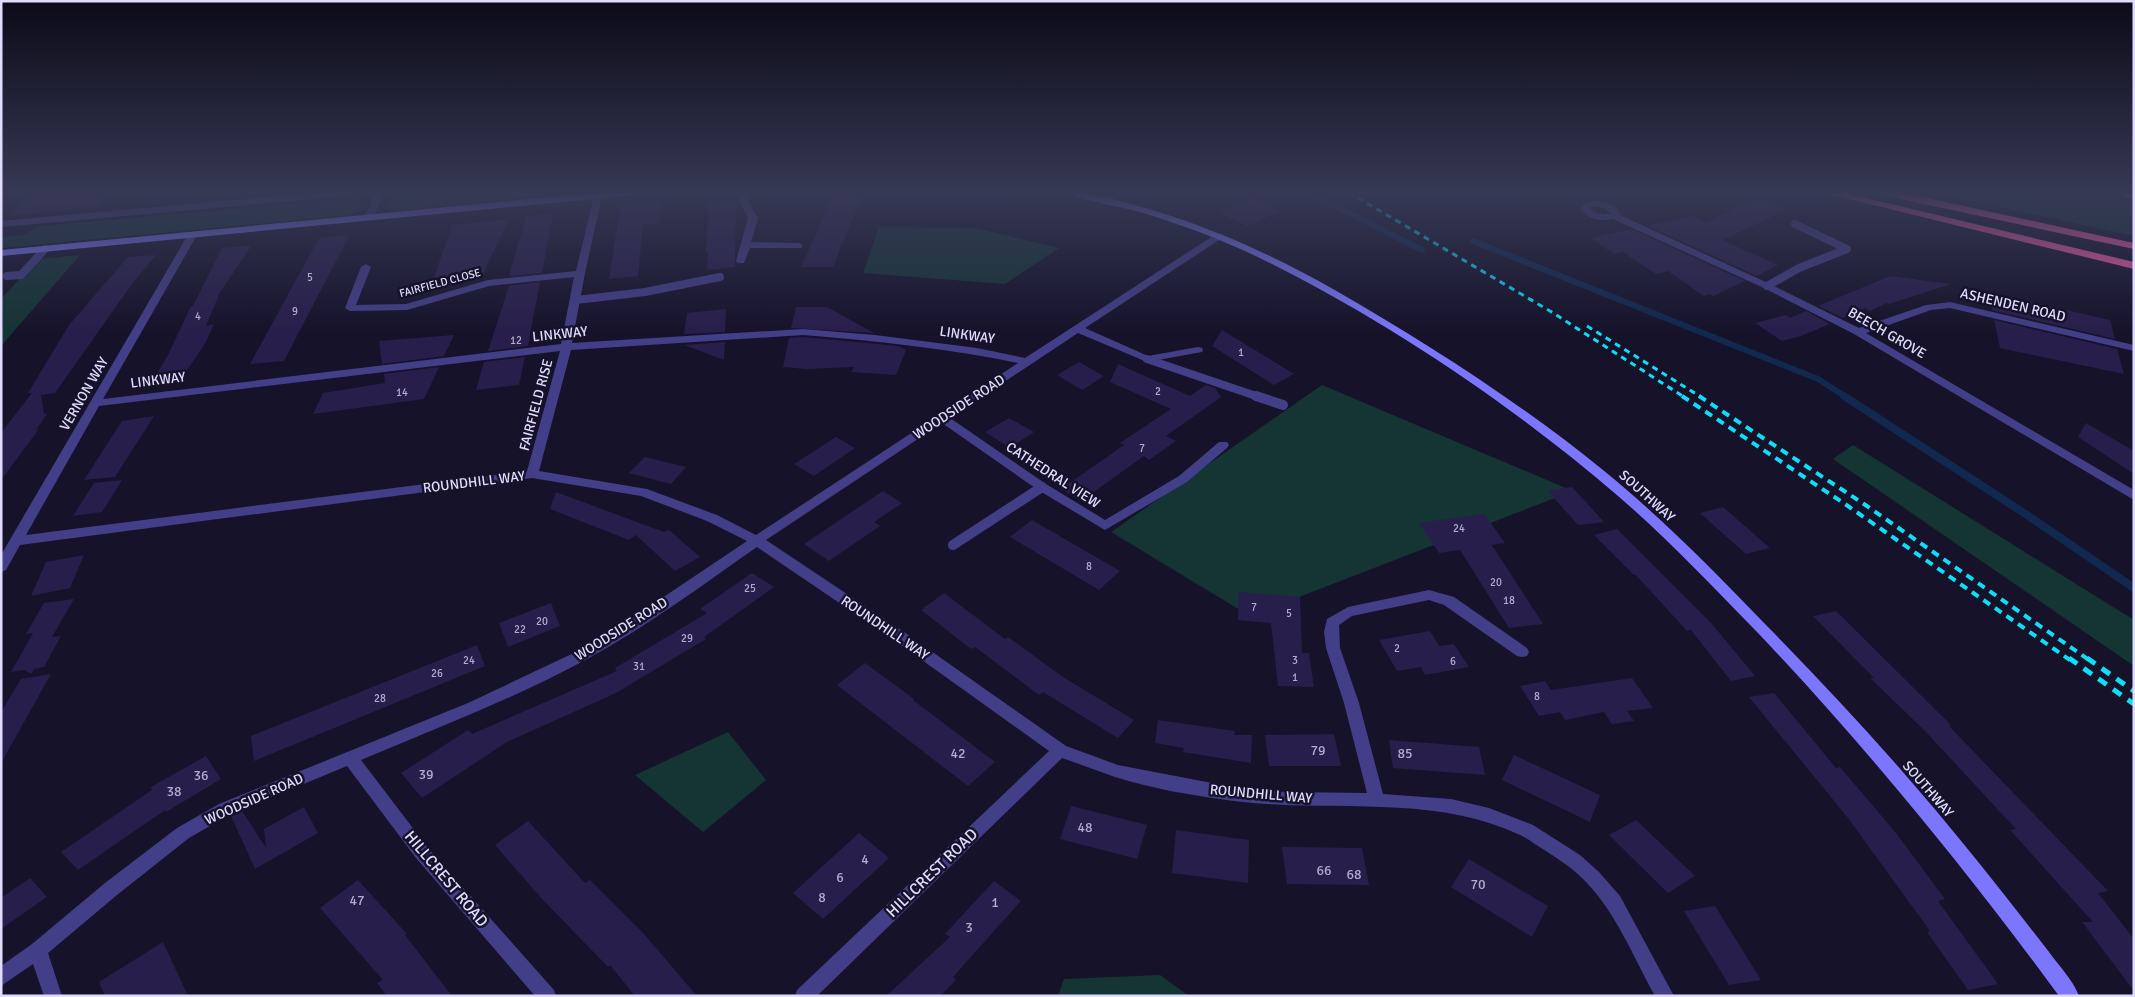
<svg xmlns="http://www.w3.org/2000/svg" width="2135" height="997" font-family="Signika,sans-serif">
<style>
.green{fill:#153434}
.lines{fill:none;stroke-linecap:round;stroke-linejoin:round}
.stream-far1{stroke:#11284f;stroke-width:6}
.stream{stroke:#11284f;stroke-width:8}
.building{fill:#281e4b}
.lane-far1{stroke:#423e88;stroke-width:8}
.lane{stroke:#423e88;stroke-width:10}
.street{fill:#423e88;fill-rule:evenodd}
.secondary{fill:#7b76fb;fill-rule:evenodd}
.highway{fill:#fa5ba5;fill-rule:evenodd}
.rail-far2{stroke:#0edef8;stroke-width:3;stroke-dasharray:6 5;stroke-linecap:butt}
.rail-far1{stroke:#0edef8;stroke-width:4;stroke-dasharray:8 6;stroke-linecap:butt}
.rail{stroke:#0edef8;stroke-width:5;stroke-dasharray:10 8;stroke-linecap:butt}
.labels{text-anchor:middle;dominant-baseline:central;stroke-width:5;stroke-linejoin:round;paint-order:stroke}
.number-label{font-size:11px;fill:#b2acd1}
.far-street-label{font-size:11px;fill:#e0dcfe;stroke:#16122a}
.street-label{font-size:14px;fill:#e0dcfe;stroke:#16122a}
.near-number-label{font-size:14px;fill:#b2acd1}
.near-street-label{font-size:16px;fill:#e0dcfe;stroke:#16122a}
</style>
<rect width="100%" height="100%" fill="#16122a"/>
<g class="green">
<path d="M410,192H578L394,211L385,206C389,197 402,193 410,192Z"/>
<path d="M1929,192H2103L2134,205V236Z"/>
<path d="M357,198L369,203L367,207L352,215L1,248V230H3V237L23,235L39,226Z"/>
<path d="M879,227L975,228L1059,248L1005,284L863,273Z"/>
<path d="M80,255L1,346V299L38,259Z"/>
<path d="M1322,385L1573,491L1250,616L1111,532Z"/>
<path d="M1853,445L2134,620V666L1833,459Z"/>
<path d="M728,732L766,780L703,832L635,775Z"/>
<path d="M1160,975L1189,996H1058L1064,979Z"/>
</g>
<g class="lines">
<g class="stream-far1">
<path d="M1308,192L1422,250"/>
<path d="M1473,241L1818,379L1846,397"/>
</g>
<path class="stream" d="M1844,396L2027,515L2134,588"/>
</g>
<g class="building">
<path d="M33,192H101V207L11,216Z"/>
<path d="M835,192H863L833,267H801Z"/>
<path d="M1254,197L1282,211L1247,226L1219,213Z"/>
<path d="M1758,199L1787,210L1722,240L1778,265L1757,276L1648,226L1691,216L1706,222Z"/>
<path d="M736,200L735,267L707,270L708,252H706L709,203Z"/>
<path d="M662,202L660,223L643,225L638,276L609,279L620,206Z"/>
<path d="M553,214L542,273L509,276L526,216Z"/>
<path d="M509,219L481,278L432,284L452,225Z"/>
<path d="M1631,229L1745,281L1713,296L1710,294L1704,296L1668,271L1656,274L1623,252L1614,254L1591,238Z"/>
<path d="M344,235L349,236L284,361L250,364L319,238Z"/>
<path d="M252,245L220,292L206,326L214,324L206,342L185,373L155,377L168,355L191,306H193L222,248Z"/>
<path d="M156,255L134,281L55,393L41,395L44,414H47L36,430L39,429L1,480V433L32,393H28L69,325L128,257Z"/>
<path d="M1890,276L1951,284L1889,304L1887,303L1870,311L1865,308L1843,318L1818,306Z"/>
<path d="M540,282L528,346L488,351L509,286Z"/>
<path d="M1989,292L2110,320L2115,339L1992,310Z"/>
<path d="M796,307H827L874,333L791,328Z"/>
<path d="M726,309L725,332L684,334L687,313Z"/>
<path d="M1806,311L1830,324L1801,336L1782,341L1755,323L1786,315L1790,318Z"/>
<path d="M1994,320L2117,349L2124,374L2000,348Z"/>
<path d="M1222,330L1294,374L1274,385L1212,346Z"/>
<path d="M454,335L444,356L382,364L379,341Z"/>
<path d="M803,337L898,346L906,350L896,375L851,372L854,367L806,369L783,367L789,338Z"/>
<path d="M725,342L724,360L684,345Z"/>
<path d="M525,357L519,385L476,390L484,362Z"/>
<path d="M1079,362L1104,376L1082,390L1057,375Z"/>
<path d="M1118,364L1190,396L1206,385L1215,388L1221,397L1166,436L1176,441L1149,460L1144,456L1081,501L1061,489L1124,445L1120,443L1171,409L1110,382Z"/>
<path d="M439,367L424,399L313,414L323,393L385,383L384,374Z"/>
<path d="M154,416L115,477L84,480L122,421Z"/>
<path d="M1009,418L1034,432L1010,448L985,432Z"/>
<path d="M2086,423L2134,451V474L2078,437Z"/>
<path d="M836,437L855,448L814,476L794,464Z"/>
<path d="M645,457L686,467L671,484L629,473Z"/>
<path d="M122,480L102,512L73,516L94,483Z"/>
<path d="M1572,487L1604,522L1578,525L1548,491Z"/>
<path d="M883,491L902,503L874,522L880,526L829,561L804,544Z"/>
<path d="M556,492L664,532L669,530L700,557L675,571L636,535L629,540L550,509Z"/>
<path d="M1723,507L1770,548L1746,554L1700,513Z"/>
<path d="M1484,514L1505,543L1492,545L1543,624L1509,628L1460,550L1439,553L1419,523Z"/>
<path d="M1032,520L1120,571L1099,590L1010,537Z"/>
<path d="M1617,529L1712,624L1755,676L1731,681L1691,630L1687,631L1636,575H1634L1594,535Z"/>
<path d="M84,555L70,588L31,596L46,562Z"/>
<path d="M752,573L774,587L704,637L706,639L616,693L507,742L422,798L401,773L468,730L472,734L617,671L615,668L707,613L700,609Z"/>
<path d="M1238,592L1300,597L1302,653H1309L1314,687L1278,686L1271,623L1238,620Z"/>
<path d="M944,593L1005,639L1008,637L1063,677L1134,720L1118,738L1043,692L1039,695L975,647L971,649L921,610Z"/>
<path d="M74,599L52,637L61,636L44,667L34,669L31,674L24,670L11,672L33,633L26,634L44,603Z"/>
<path d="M551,603L560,626L508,647L499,623Z"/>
<path d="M1836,611L1951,725L1949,726L2108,891L2098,893L2134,939V991L2082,922H2093L2010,830L2016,829L1925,731L1870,678H1874L1813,616Z"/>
<path d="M1430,631L1439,646L1454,644L1469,667L1425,675L1421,667L1397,671L1379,640Z"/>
<path d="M477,645L485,666L254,761L251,736Z"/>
<path d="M865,663L914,699L913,700L995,762L968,786L837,685Z"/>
<path d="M51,674L1,763V712L21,679Z"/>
<path d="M1632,678L1653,708L1627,711L1634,721L1612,724L1604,712L1565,720L1560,712L1539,716L1520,686L1545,681L1551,690Z"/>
<path d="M1774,693L1836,768L1840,767L1896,833L1945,899L1938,901L1998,984L1968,990L1927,932L1930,931L1848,818L1749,697Z"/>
<path d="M1158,720L1235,731L1234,735H1252L1251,763L1183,752L1184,748L1155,743Z"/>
<path d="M1334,734L1341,766H1269L1265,735Z"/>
<path d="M1389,740L1479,747L1485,775L1393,768Z"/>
<path d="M1514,755L1600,795L1590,822L1502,780Z"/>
<path d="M206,756L221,779L166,812L165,810L78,870L61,852L152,790L151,787Z"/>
<path d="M1071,806L1147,825L1137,859L1060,839Z"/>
<path d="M304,807L318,833L255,869L231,816L242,811L266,848L264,829Z"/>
<path d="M1636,820L1695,876L1668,893L1609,835Z"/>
<path d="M528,821L585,883L590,880L644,934L697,996H635L610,965L608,967L543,900L495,845Z"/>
<path d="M1176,830L1249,840L1248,883L1172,873Z"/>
<path d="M859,833L889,858L823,919L793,893Z"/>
<path d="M1282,847L1362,848L1369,885L1287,884Z"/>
<path d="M1469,859L1548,906L1532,937L1451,887Z"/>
<path d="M30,878L47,897L1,929V898Z"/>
<path d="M358,880L407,934L405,935L452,996H387L377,983L383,980L320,908Z"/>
<path d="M994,881L1021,901L953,977L956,980L940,996H886L950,937L945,934Z"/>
<path d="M1715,906L1761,980L1729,985L1684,911Z"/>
<path d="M163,942L188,996H105L99,982Z"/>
</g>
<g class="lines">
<g class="lane-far1">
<path d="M7,276L21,275L45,249"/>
<path d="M1767,286L1799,268L1847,249L1795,224"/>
<path d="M576,300L645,292L720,277"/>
<path d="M1147,359L1259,397"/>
</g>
<g class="lane">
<path d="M1256,396L1283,405"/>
<path d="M953,545L1042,487"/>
</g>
<g class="street">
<path d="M324,192H362L358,195L1,227V221Z"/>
<path d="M376,192H385L372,220H366L364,218Z"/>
<path d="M738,192H746V198L758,218L751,242L799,243L802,244V248H750L744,263H738L736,261L748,218L738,198Z"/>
<path d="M598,193L602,196L585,273L572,343L803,329L875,335L977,348L1025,358L1216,234H1222V238L1085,328L1148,356L1198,347L1202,348L1203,350L1202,352L1147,362L1078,333L950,418L1046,484L1105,520L1179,476L1219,442H1227L1229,445L1227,448L1187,482L1105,530L1038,490L942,423L766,540L904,632L1066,746L1118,765L1233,787L1285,792L1367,793L1344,703L1326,648L1324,632L1327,619L1348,607L1429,590L1454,597L1527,648L1529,652L1527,656L1522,657L1517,656L1444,605L1429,600L1352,616L1339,625L1340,648L1359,703L1383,794L1451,799L1489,808L1533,825L1580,855L1599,872L1620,896L1674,996H1655C1634,958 1617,915 1587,883C1575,870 1560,860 1546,851C1537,846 1529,839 1520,835C1433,793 1327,813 1234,801C1195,796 1153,789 1115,777C1097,771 1080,764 1062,758L817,996H795L797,990L1049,751L894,640L757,547C702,585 648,626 589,658C516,698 437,728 361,760L428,848L554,990L556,996H535L416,858L347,766L231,814L189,838L117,895L48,953L62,996H44L33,964L1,986V966L32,944L105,883L177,828L219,804L468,703L578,651L613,631L747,541L707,521L641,496L532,478L20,545L6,570L1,572V555L189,233H195L197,235L103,399L561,344L574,277L489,286L407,310L350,311L345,308L361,267L366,264L371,267L356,305L406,304L488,280L576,271L594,196ZM803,335C875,341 947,348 1018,363L756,535L717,515L647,489L539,471L571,350ZM560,351L527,471L26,535L99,406Z"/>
<path d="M1595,201L1611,204L1619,210L1620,215L1770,284L1859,328L1926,305L1950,302L2134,345V351L1950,308L1931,310L1866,333L2134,490V500L1854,334L1764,288L1613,219C1600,222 1588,219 1580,208L1584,204ZM1595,206L1604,208L1611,214H1598L1589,208Z"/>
</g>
<g class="secondary">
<path d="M602,192H638L634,195L1,256V250Z"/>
<path d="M1067,192C1093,192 1119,201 1145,208C1211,227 1273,255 1333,289C1427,343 1519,402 1603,470C1662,518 1715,572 1767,626C1840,700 1910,777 1975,858C2000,889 2025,921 2049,952C2059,966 2073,980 2079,996H2059C1965,868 1867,748 1758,633C1712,586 1667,538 1618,496C1516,408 1396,327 1276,266C1231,243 1184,225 1136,211C1114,205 1087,202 1067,192Z"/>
<path d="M2117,192L2134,194V200L2118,194Z"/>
</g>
<g class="highway">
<path d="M1821,192H1841L2134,262V269Z"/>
<path d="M1877,192H1899L2134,243V249L1882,195Z"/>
</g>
<g class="rail-far2">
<path d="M1348,192L1550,311L1684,397"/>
<path d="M1587,326L1701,397"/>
</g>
<g class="rail-far1">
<path d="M1682,396L1845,504L2070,660"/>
<path d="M1699,396L1864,504L2089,660"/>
</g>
<g class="rail">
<path d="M2069,658L2134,704"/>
<path d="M2087,658L2134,691"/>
</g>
</g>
<linearGradient id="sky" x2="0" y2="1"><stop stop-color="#0c0a17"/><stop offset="0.58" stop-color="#363955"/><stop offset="1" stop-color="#363955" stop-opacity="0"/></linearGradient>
<rect width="2135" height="332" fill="url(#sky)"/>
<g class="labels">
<g class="number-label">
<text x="310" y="277">5</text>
<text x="295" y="311">9</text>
<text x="198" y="316">4</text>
<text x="516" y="340">12</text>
<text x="1241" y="352">1</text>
<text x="1158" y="391">2</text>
<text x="402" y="392">14</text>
<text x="1142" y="448">7</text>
<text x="1459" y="528">24</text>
<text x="1089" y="566">8</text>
<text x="1496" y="582">20</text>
<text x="750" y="588">25</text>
<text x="1509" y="600">18</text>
<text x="1254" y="607">7</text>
<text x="1289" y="613">5</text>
<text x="542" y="621">20</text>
<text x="520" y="629">22</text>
<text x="687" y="638">29</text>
<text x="1397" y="648">2</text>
<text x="469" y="660">24</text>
<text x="1295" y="660">3</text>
<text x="1453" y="661">6</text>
<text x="639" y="666">31</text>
<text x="437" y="673">26</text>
<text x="1295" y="677">1</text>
<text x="1537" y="696">8</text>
<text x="380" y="698">28</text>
</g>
<g class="far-street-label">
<text transform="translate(440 283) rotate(-15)">FAIRFIELD CLOSE</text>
</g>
<g class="street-label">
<text transform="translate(2013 305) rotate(13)">ASHENDEN ROAD</text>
<text transform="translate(1887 333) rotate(30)">BEECH GROVE</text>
<text transform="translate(560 334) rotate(-6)">LINKWAY</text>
<text transform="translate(967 335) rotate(8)">LINKWAY</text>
<text transform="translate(158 380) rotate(-7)">LINKWAY</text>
<text transform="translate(84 394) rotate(-60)">VERNON WAY</text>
<text transform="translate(536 405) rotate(-75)">FAIRFIELD RISE</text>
<text transform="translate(959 407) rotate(-33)">WOODSIDE ROAD</text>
<text transform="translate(1053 475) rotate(33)">CATHEDRAL VIEW</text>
<text transform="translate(474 482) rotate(-7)">ROUNDHILL WAY</text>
<text transform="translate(1647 496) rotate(42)">SOUTHWAY</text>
<text transform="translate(885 628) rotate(34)">ROUNDHILL WAY</text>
<text transform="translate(621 629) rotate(-32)">WOODSIDE ROAD</text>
<text transform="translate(1928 789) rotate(49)">SOUTHWAY</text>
<text transform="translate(1261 794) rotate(5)">ROUNDHILL WAY</text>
<text transform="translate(254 799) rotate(-24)">WOODSIDE ROAD</text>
</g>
<g class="near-number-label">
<text x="1318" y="750">79</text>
<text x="958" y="753">42</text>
<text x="1405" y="753">85</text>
<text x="426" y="774">39</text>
<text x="201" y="775">36</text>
<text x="174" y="791">38</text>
<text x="1085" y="827">48</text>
<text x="865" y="859">4</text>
<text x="1324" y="870">66</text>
<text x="1354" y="874">68</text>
<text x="840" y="877">6</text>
<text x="1478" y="884">70</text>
<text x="822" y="897">8</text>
<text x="357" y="900">47</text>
<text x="995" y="902">1</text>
<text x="969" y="927">3</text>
</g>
<g class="near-street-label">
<text transform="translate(932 873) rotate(-44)">HILLCREST ROAD</text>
<text transform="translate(446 879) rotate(50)">HILLCREST ROAD</text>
</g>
</g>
<rect width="2135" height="997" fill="none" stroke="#e0dcfe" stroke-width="5"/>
</svg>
